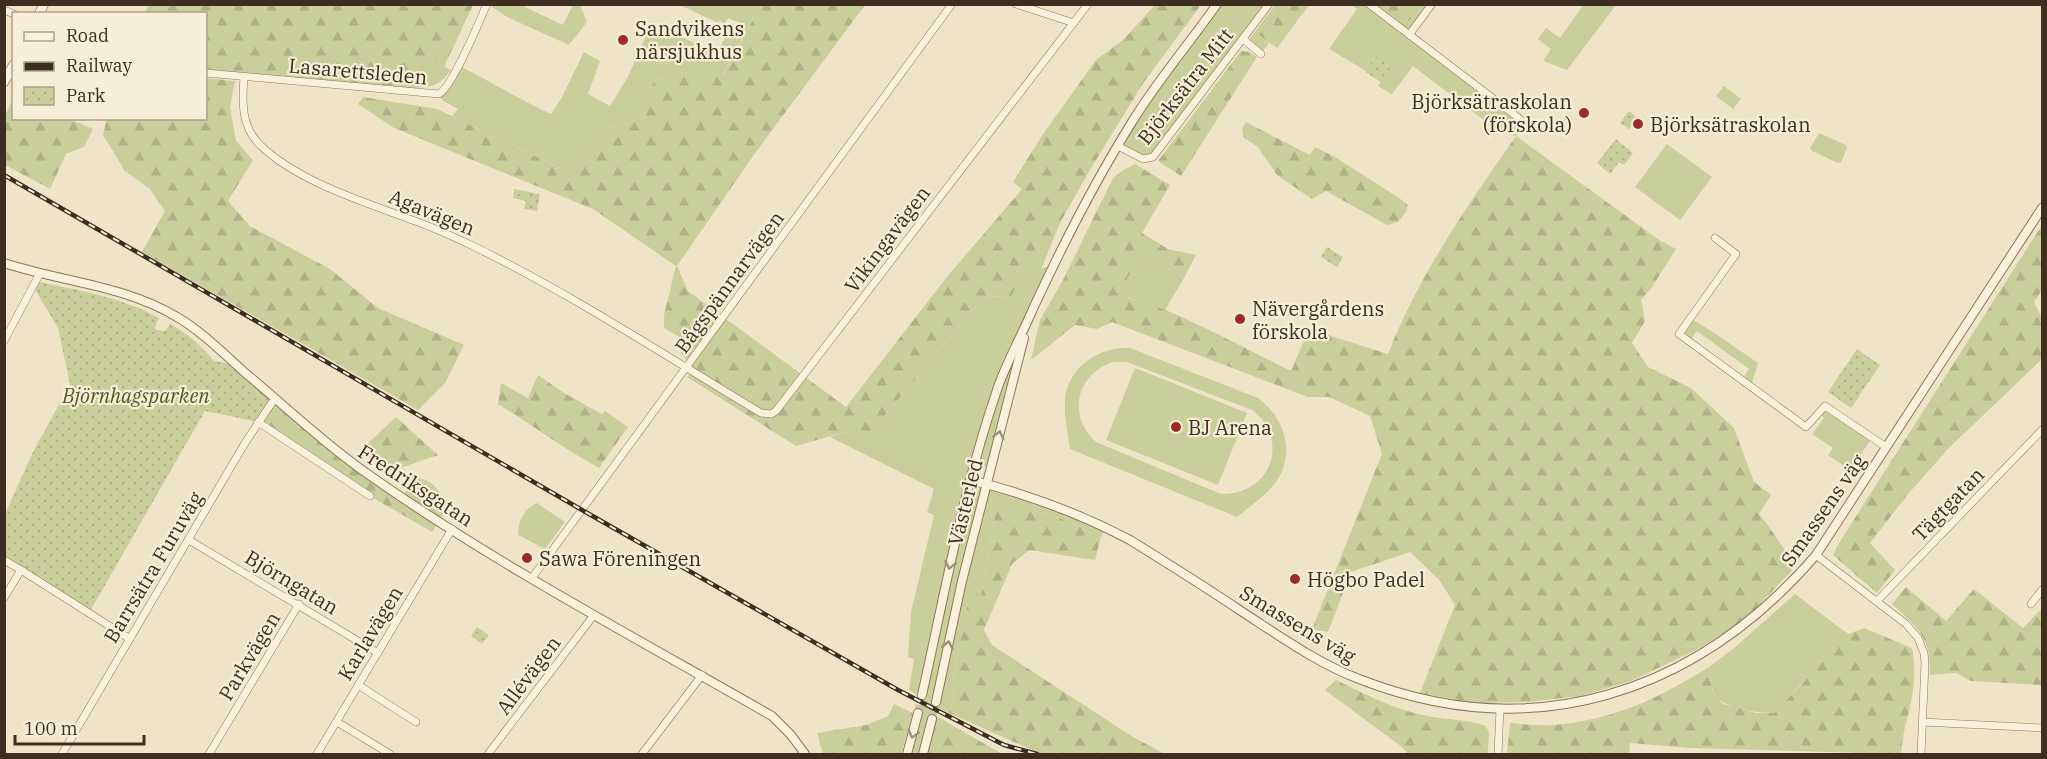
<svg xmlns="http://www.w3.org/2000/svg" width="2047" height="759" font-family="'IBM Plex Serif',serif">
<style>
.green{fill:#c9cf9b;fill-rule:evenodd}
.forest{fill:url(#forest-firs)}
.park{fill:url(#park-dots)}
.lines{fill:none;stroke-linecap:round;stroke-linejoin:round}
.tertiary-tunnel{stroke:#ccc0a6;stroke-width:8;stroke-dasharray:8 4;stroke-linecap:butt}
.minor-casing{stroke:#8d765c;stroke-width:8}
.tertiary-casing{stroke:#8d765c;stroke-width:10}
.secondary-casing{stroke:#6f573f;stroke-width:10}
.minor{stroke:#faf1dc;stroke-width:7}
.tertiary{stroke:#faf1dc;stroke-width:8}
.secondary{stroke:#faf1dc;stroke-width:9}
.rail-casing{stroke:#3d2e20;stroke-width:4.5}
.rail{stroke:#f7eed8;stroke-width:2;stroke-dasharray:7;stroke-linecap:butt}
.oneway{stroke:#9c907e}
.poi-dot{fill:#9e2a2b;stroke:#f7eed8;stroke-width:2}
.labels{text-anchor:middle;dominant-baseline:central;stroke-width:4.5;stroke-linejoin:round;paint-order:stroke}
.poi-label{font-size:20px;fill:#3d2e20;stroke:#f7eed8;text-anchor:start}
.street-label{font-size:20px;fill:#3d2e20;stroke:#f7eed8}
.park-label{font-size:20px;font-style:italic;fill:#4d5a26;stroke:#f7eed8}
</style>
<defs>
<pattern id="forest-firs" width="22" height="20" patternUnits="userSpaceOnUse" patternTransform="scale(1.5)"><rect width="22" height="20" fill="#c9cf9b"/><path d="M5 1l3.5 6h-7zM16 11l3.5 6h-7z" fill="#aeb285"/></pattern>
<pattern id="park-dots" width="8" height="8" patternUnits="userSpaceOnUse" patternTransform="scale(1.5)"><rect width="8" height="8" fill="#c9cf9b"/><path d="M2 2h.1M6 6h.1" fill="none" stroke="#aeb285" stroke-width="1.8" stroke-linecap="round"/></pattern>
</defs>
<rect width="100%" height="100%" fill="#f0e4c8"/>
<g class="green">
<path d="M488,4L521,5L563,25L573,5H580L587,22L569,45L507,17Z"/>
<path d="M1584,4L1616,5L1567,70L1543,61L1551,49L1538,39L1546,28L1560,38Z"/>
<path d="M680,5H751L753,18L721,78L684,72L655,80L631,123L608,128L568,172L452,116L458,109L443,101L439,94L458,65C490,81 518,99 551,114L561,99L584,52L600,61L588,94L610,106L628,77L652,22L720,56L725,47L721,45L732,26L740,29L743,24L728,18L724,25L720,20L718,23Z"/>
<path d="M1217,5H1269L1150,159L1118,146Z"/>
<path d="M1275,5H1278L1257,34L1269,43L1261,54L1247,42Z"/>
<path d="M1352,5H1364L1524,126L1516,136L1507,134L1481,118L1413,66L1392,94L1378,86L1390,67L1375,57L1366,71L1329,49L1357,9Z"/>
<path d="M1369,5H1378L1400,21H1409L1423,5H1432L1409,35Z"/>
<path d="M428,58L451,70C437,90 426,87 404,88L411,70Z"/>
<path d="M1724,86L1741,99L1733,109L1716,96Z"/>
<path d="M1819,133L1846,145L1847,148L1841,162L1838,163L1812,151L1810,148Z"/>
<path d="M1667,144L1712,177L1680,220L1635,187Z"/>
<path d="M1142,255L1184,278L1165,310L1140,304L1120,292L1123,284Z"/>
<path d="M1053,265L1033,311L990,468L976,464L971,479L1106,527L1101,537L1051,514L997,505L981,596L970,593L952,682L954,694L949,713L935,706L923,754H907L922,698L909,690L914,659L908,657L911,612L934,515L927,512L934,489L830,437L845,432L868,436L983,297L1011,296L1019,276Z"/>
<path d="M1690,318L1713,332L1758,363L1751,387L1742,380L1749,369L1697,331L1689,342L1686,339L1685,325Z"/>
<path d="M1119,348H1130L1258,398C1285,418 1296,453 1276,482C1266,496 1250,506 1237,517L1070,449C1068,434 1064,417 1065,402C1066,372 1091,352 1119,348ZM1113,362H1127L1252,410C1291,440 1271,495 1221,494L1096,442C1067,416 1076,374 1113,362Z"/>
<path d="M1135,368L1247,413L1218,485L1106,440Z"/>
<path d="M1825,406L1872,438L1850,470L1828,455L1833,448L1812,434L1824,418L1819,413Z"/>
<path d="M418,478C435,481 442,493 446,510L441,518L404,494L410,484Z"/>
<path d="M537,503L565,522L545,549L518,535C518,521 524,509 537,503Z"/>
<path d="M1795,594L1848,634L1774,713C1758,713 1719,709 1713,691C1711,684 1710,675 1709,667L1733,649Z"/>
</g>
<g class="forest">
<path d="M149,4L473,5L444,67L428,58L411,70L404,88L206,71V14H144Z"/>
<path d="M751,5H865L753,156L677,266L688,291L846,407L946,278L1022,189L1013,182L1043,134L1096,60L1124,39L1155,5H1201L1144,82L1094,163L1061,221L1041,269L1019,276L1012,296L983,297L867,437L845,432L796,446L687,377L693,370L676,345L681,338L664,328V315L676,266L593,209L394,128L358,104L363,97L437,109L568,172L608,128L631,123L655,80L684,72L722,77L753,19Z"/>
<path d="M1278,5H1309L1277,48L1257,34Z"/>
<path d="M1378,5H1423L1409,21H1400Z"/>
<path d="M1241,51L1249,52L1257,57L1181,176L1158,161Z"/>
<path d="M206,78L235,81L230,107L236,141L253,160L228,201L250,226L330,269L378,308L464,345L445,383L418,410L142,252L165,211L150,189L125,171L103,135L107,118H206Z"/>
<path d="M13,98L14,118L69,119L93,129L84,147L66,154L50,189L5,165V116Z"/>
<path d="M1246,122L1310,155L1315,147L1335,157L1399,198L1408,205L1406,212L1398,222L1387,225L1326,191L1312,199L1277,175L1258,147L1243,137L1242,128Z"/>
<path d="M1516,136L1659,240L1676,249L1652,287L1641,300L1645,321L1632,343L1648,367L1691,388L1734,428L1754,482L1771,495L1759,514C1773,530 1783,549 1796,566L1742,623L1696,650L1631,681L1581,696L1527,702L1477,703L1420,693L1455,605L1440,581L1410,552L1351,572L1328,632L1312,629L1382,454L1370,416L1329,397H1308L1112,322L1097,329L1075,325L1031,360L1040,320L1063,280L1113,178L1122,171L1135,164L1170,185L1142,233L1168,249L1196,255L1184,278L1142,255L1123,285L1121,292C1135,305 1151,304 1168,311C1210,329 1250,351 1291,371L1309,329L1388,354C1420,273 1467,206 1516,136Z"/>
<path d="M2042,225V290L2034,302L2042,318V359L1948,449L1909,493L1870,543L1895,570L1877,593L1833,555L1839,543Z"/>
<path d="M538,375L564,393L602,414L605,411L628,427L599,468C564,449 532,425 498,404L501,383L528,398Z"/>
<path d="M275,398L315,434L439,521L432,532L370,496L258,422Z"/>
<path d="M396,417L438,455L386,473L362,449Z"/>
<path d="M997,505L1051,514L1101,537L1095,560L1029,550L1012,564L984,630L992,645L1133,737L1165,754H1041L949,713L954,694L952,682L970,592L981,596Z"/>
<path d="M1906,587L1946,621L1974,589L2023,628L2039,611H2042V685L1971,681L1956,673L1930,675C1931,636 1918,629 1892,604Z"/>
<path d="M1864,628L1912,648C1918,675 1912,701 1905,727C1903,736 1902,745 1901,754L1690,748L1630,743L1629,754H1507L1510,723C1524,724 1538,726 1552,725C1612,721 1659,698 1709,667L1713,693L1723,704L1756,713H1774L1803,683L1828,648L1846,635Z"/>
<path d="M1336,680C1365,694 1395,710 1427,716C1446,720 1467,719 1486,726L1489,733L1488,754H1408L1402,747L1325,690Z"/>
<path d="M894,704L913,713L901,754H823L817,733L866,725L888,716Z"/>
<path d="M933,714L1002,754H923Z"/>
</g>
<g class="park">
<path d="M1375,56L1391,67L1381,82L1365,72Z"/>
<path d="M1629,111L1637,118L1629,129L1620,123Z"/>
<path d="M1616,139L1633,153L1624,165L1619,162L1610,174L1597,163Z"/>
<path d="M514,189L540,194L537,211L524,209L526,201L513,198Z"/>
<path d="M1327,247L1343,257L1337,267L1321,257Z"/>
<path d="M35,281C77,290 122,297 159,318L155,327L156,330L165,331L170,324C188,334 201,345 214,361L237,365L275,398L258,422L205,411L89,613L5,560V514L32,454L70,384L58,328L33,286Z"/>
<path d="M1857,349L1880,365L1851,408L1828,392Z"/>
<path d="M477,627L489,635L482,644L471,636Z"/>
</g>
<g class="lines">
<g class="tertiary-tunnel">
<path d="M918,713L922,695"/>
<path d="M932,719L936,702"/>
</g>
<g class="minor-casing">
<g id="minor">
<path d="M1016,4L1074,23"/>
<path d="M1369,4L1520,119"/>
<path d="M4,10L14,14"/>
<path d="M1409,35L1432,4"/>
<path d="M1243,39L1261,54"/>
<path d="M206,73L439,94C453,86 479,22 487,4"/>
<path d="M244,77C242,102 241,126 260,145C300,183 365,202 415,221C435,228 454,237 473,246C573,295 666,356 761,413L771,414L776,411L1088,4"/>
<path d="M1118,146L1143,159L1153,157L1269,4"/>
<path d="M1715,238L1736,254L1679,334L1806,427L1825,406L1886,447"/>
<path d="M4,341L40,273"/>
<path d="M258,422L370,496"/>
<path d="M189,540L378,653"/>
<path d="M1816,555L1906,624L1918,638L1924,653L1925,663L1921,754"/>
<path d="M4,560L21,570L4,598"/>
<path d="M21,570L130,639"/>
<path d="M532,578L952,4"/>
<path d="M1877,601L2042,430"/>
<path d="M2031,604L2042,590"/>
<path d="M358,685L416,722"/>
<path d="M337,722L390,754"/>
<path d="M1922,722L2042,728"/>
<path d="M62,754L245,443L275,398"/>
<path d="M209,754L299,604"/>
<path d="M317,754L452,529"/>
<path d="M488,754L594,615"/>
<path d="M642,754L702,675"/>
<path d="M1498,754L1500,709"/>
</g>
</g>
<g class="tertiary-casing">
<g id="tertiary">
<path d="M4,263C62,282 124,285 177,317C201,331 222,352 243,371C286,407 326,445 372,477C499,566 638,639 772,716L791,735L805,754"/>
<path d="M971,480C1027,494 1079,513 1130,540C1167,563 1204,586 1241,611C1278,635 1317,663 1359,679C1533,747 1696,694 1816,555L2042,208"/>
<path d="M922,695C945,593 963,489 997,390C1006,363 1021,337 1032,311C1062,246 1094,183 1132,122C1157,81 1189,44 1217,4"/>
<path d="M936,702L962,581L1024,338"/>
<path d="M907,754L918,713"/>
<path d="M923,754L932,719"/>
</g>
</g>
<g class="secondary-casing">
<g id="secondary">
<path d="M39,14L44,4"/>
<path d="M4,82L14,64"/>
</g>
</g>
<use href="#minor" class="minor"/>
<use href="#tertiary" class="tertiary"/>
<use href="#secondary" class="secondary"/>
<g class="rail-casing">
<path id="rail" d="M4,175L582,510L898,690L1004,745L1037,754"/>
</g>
<use href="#rail" class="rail"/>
</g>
<defs><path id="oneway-chevron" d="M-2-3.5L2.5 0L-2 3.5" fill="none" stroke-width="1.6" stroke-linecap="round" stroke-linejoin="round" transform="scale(1.5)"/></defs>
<g class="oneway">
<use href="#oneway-chevron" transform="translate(999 435) rotate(-76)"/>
<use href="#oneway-chevron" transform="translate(950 565) rotate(102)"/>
<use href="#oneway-chevron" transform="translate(948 645) rotate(-78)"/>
<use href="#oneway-chevron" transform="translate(913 734) rotate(105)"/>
</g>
<g class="poi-dot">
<circle cx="623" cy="40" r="6"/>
<circle cx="1584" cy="113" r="6"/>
<circle cx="1638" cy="124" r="6"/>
<circle cx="1240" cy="319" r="6"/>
<circle cx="1176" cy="427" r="6"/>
<circle cx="527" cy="558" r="6"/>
<circle cx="1295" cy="579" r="6"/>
</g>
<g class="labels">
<g class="poi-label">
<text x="635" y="28">Sandvikens<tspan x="635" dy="23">närsjukhus</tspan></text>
<text x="1572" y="101" text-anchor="end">Björksätraskolan<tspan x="1572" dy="23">(förskola)</tspan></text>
<text x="1650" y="124">Björksätraskolan</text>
<text x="1252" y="308">Nävergårdens<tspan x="1252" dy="23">förskola</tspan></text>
<text x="1188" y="427">BJ Arena</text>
<text x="539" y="558">Sawa Föreningen</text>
<text x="1307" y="579">Högbo Padel</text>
</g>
<g class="street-label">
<text transform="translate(358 71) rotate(5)">Lasarettsleden</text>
<text transform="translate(1185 86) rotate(-52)">Björksätra Mitt</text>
<text transform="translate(432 212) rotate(22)">Agavägen</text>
<text transform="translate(887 239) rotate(-53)">Vikingavägen</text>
<text transform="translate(729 282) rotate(-54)">Bågspännarvägen</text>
<text transform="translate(416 485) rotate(33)">Fredriksgatan</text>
<text transform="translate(965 502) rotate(-76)">Västerled</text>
<text transform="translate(1948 504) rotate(-46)">Tägtgatan</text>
<text transform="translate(1823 510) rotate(-55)">Smassens väg</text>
<text transform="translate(153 567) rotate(-59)">Barrsätra Furuväg</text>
<text transform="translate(292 582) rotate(31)">Björngatan</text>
<text transform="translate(1298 624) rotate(31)">Smassens väg</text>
<text transform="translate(370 633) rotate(-59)">Karlavägen</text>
<text transform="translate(249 656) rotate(-59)">Parkvägen</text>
<text transform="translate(528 675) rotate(-53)">Allévägen</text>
</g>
<g class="park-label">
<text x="136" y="395">Björnhagsparken</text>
</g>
</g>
<rect width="2047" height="759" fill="none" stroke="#3d2e20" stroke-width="12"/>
<rect x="12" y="12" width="195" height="108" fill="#f7eed8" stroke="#ada18e" stroke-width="1.5"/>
<rect x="24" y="32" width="30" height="9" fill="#faf1dc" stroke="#ada18e" stroke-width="1.5"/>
<text x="66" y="42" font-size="18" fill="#3d2e20">Road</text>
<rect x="24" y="62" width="30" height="9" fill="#3d2e20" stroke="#ada18e" stroke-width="1.5"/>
<text x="66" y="72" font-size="18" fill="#3d2e20">Railway</text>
<rect x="24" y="87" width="30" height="18" fill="url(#park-dots)" stroke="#ada18e" stroke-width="1.5"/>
<text x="66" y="102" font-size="18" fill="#3d2e20">Park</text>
<path d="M15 735v9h129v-9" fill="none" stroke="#3d2e20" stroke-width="3"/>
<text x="24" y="735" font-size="18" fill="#3d2e20" stroke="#f7eed8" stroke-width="4.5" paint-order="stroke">100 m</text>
</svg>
